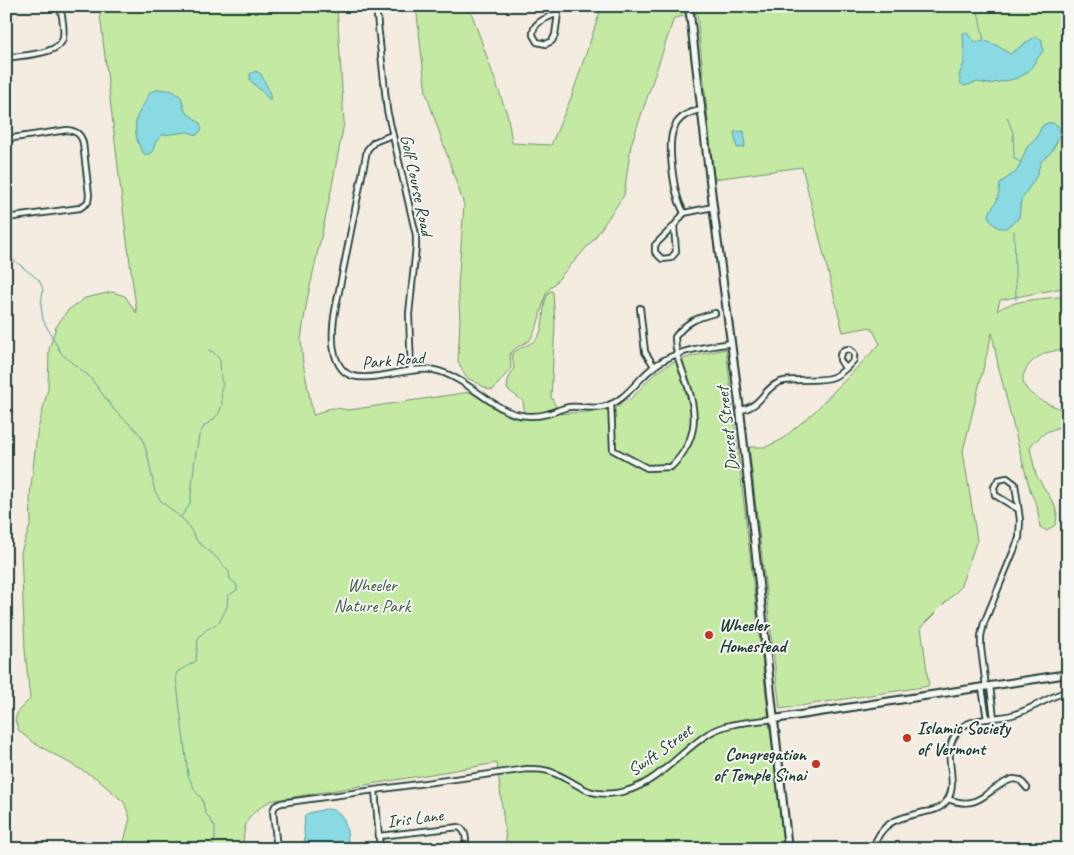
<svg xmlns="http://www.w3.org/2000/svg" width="1074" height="855" font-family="Caveat,sans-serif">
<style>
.green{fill:#c4e9a3;stroke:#72936c}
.water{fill:#89dae3;stroke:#5f9b9d}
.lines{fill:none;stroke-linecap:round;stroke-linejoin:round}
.stream{stroke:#5f9b9d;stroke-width:1}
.street-casing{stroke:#1f3d34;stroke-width:8}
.secondary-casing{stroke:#1f3d34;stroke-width:10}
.street{stroke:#f6f6f2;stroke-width:4.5}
.secondary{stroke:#f6f6f2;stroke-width:6}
.poi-dot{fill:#c8321e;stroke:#f6f6f2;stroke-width:2}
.labels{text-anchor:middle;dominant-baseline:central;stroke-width:4;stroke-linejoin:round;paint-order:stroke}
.street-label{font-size:18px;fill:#1f3d34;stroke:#f6f6f2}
.park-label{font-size:18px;fill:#405f4a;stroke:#f6f6f2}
.poi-label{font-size:18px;font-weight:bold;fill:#1f3d34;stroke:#f6f6f2;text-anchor:start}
</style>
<rect width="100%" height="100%" fill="#f4ebe1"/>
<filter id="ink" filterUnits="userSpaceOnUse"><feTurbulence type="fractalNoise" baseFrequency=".02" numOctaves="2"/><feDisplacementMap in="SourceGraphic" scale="10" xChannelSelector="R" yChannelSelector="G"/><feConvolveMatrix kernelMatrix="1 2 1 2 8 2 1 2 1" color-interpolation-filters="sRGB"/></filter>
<g filter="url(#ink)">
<g class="green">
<path d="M99,6H337L344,123L328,206L307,300L301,339L303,363L313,415C319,414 322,411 328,409C336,407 341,409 349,410L470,392L506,415L522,420L524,409L523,401L507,389L508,380L514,368L512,354C519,347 532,345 538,337C546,325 541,301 549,292L552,291L553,293L555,324L551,397L560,414C580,411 603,414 621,405C636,398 644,382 657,372C675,357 704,354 726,349L784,849H507L497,763L270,801C245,817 244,821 243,849H122L130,818L124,802L96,778L34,743L19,731L15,720L18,711L30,699L25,650L21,552L31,523L30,496L37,433L48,389L49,349L56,327L67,311L85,298L112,292L125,296L137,314L125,226Z"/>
<path d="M416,6H469L508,117L512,143L551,145L571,98L602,6H1068V287L1000,300L997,311C1009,300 1050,298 1068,296V347C1060,350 1053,351 1045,353C1037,357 1029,363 1025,371C1014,394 1052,405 1068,412V424L1046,432L1032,444L1030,448L1036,475L1054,504L1057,513L1056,524L1047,531L1040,527L1037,506L1031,493L1021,456L998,365L992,333L963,451L977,540L960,588L921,627L929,686L780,709L749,447H766L781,440L814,412L880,344L871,327L843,332L802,167L714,179L697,14L674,18L631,145L624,195L594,239L546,293L537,326L530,340L516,348L510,354L511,368L493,390L488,389L466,377L458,362L460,319L458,287L464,205L426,93Z"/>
</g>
<g class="water">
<path d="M963,33H967L975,42L984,40L998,46L1010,54L1036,36L1042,40L1043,51L1027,73L1015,79L989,84L977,82L965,86L961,84L959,75L964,63Z"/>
<path d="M256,71L261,74C264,81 272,94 270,100L250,80V74Z"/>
<path d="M159,89L173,91L181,97L185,111L200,123L202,129L197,135L188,132L162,135L155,143L153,152L145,155C137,147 133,128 137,117C140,109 147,101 150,92Z"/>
<path d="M1047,123H1053L1057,125L1060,129V135L1052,151L1041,162L1036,177L1021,200L1019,218L1006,228H999C982,217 990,213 997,200C999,195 999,188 1000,183L1017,171L1027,147L1036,139L1042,126Z"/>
<path d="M744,131L745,147L737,148L734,132Z"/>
<path d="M326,809C349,810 346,831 349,849H305L304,829L305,815L309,813Z"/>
</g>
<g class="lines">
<g class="stream">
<path d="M977,6L984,41"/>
<path d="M1007,117L1013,133L1014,158L1020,162"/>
<path d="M1014,231L1016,300"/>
<path d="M6,254L39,280L43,289L41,305L43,320L61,353L71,362L89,376L115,411L134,428L142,437L148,457L155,492L161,501L186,522L197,541L216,557L229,572L230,579L237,585V590L228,596L227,607L219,623L207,629L198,638L196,661L177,672L176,676L188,775L196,792L202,799L205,812L215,827V838L212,849"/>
<path d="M181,517L190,504L195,458L199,436L204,426L214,419L219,413L222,404L221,388L223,384L221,380L220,360L213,352L209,350"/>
</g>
<g class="street-casing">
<g id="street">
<path d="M376,6L387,110L416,235V247L409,314L411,370"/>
<path d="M558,13C547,18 532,22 533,35L537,42L546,44L552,41L555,35L559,6"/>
<path d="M6,58C21,55 60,55 63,38C65,28 62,16 60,6"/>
<path d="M392,135L374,142L367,150L335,311C332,329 329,358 345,372C362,387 410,365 434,370C459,375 481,397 503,409C516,416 533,418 547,414C555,412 562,408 569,407C580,406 592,409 603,407C628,401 639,375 659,363C680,349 707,347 732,343"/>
<path d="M6,139L67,130C76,131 81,134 83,143L89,195L88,202L80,208L6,218"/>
<path d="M684,213C676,198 674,184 672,167C669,141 668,115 701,110"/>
<path d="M674,226L676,252L671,258L662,259L655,252V245L674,226L684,213L713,207"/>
<path d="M640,308L645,352L654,366"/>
<path d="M611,404L613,450L647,468L671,467C699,439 698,413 685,378C680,364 675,352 675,337C687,321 697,318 715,313"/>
<path d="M740,410C762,407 763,388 780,382C786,380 793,380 799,380C827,379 834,383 854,360V353L849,349L844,350L840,355V360L845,368"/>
<path d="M990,686L994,718"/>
<path d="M986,687L981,648V636L984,623L1019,538L1020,520L1015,484L1007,478L998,480L994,487L995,495L1018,509"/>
<path d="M982,688L987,719"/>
<path d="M1065,692L1068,702"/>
<path d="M375,790L380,849"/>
<path d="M948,799C982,812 986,787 1013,779L1020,780L1027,788"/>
<path d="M379,836L459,827C467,831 466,841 466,849"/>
<path d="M277,849L273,811L275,806L281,803L527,769C537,769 547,769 556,774C580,784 586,797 616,793C653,789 678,753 708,734C727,722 752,722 774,719"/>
<path d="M873,849C881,820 900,818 925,812C931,811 938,810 943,805C963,787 941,758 954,737C957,732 962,726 967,724C980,717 998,719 1012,715C1031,710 1048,697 1068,691"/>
</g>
</g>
<g class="secondary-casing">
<g id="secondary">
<path d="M689,6L714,214L740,410L788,849"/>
<path d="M774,719L1068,674"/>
</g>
</g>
<use href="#street" class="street"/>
<use href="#secondary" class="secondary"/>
</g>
</g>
<g class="poi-dot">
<circle cx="709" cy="635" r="5"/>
<circle cx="907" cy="738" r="5"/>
<circle cx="816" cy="764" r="5"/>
</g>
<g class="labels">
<g class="street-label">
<text transform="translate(417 185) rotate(78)">Golf Course Road</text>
<text transform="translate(393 360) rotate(-5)">Park Road</text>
<text transform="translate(727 429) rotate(-97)">Dorset Street</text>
<text transform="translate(660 750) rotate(-36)">Swift Street</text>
<text transform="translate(415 818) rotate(-7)">Iris Lane</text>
</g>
<g class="park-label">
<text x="372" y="585">Wheeler<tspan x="372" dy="21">Nature Park</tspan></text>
</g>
<g class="poi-label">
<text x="719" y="625">Wheeler<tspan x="719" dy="21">Homestead</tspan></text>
<text x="917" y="728">Islamic Society<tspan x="917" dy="21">of Vermont</tspan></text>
<text x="806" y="754" text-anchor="end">Congregation<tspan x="806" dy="21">of Temple Sinai</tspan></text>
</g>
</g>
<rect width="1074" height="855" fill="none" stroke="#f6f6f2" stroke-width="25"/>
<rect x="12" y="12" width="1049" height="830" fill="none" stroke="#1f3d34" stroke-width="2" filter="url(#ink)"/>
</svg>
